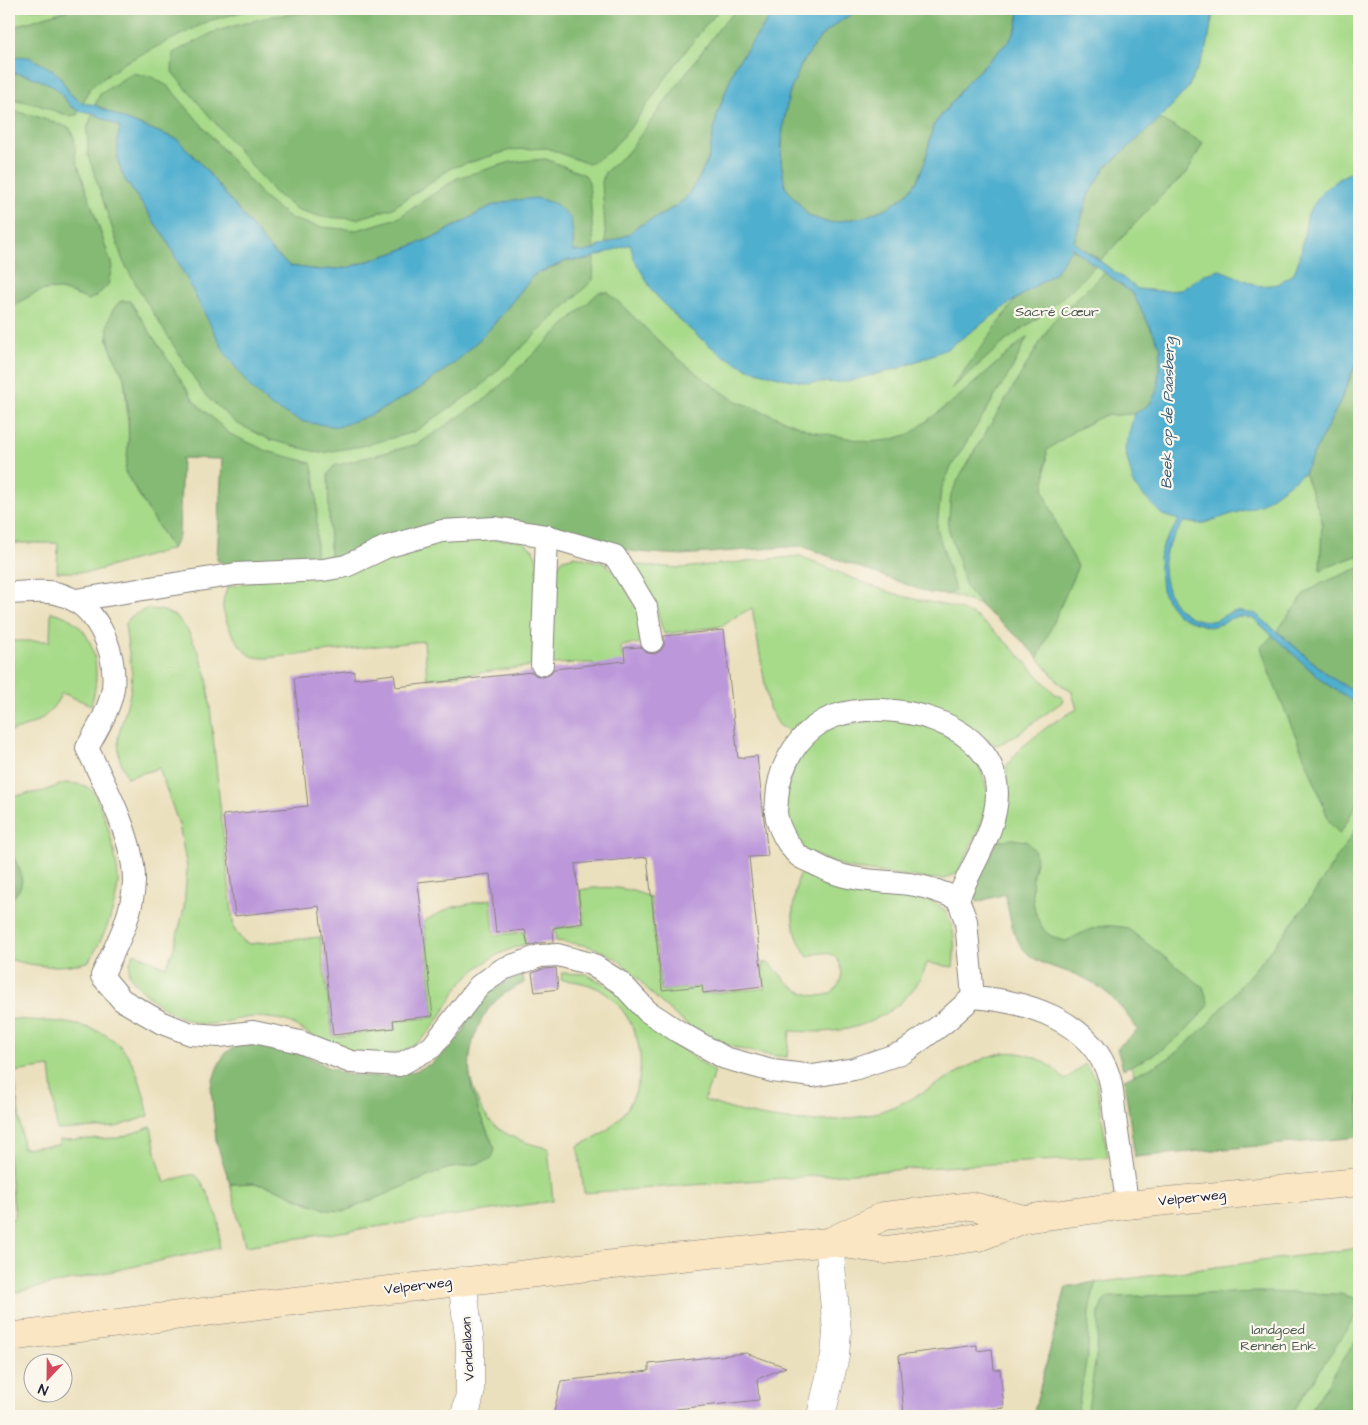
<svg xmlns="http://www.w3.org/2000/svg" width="1368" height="1425" font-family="'Architects Daughter',sans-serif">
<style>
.green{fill:#a7da89;stroke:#647e62}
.forest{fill:#85ba75;stroke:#546e58}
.water{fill:#50afcf;stroke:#396885}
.building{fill:#bc97da}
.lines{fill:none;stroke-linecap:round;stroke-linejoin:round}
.lane-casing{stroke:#86817c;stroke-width:24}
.street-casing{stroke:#86817c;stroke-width:29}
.secondary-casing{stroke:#86817c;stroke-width:29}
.lane{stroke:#fff;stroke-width:22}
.street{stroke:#fff;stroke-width:28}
.secondary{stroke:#fbe6c4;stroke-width:28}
.labels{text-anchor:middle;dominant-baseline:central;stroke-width:4.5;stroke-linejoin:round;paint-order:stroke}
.park-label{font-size:14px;fill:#4a5952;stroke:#fbf7ec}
.street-label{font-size:14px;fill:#22223b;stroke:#fbf7ec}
.water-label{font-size:15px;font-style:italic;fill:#345a76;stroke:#fbf7ec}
</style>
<rect width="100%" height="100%" fill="#fbf7ec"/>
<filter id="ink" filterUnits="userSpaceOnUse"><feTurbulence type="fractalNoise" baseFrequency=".02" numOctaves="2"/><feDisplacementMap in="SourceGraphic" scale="10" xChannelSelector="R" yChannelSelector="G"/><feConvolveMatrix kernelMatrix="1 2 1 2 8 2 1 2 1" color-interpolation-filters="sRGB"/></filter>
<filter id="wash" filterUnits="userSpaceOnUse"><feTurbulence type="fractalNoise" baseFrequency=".0096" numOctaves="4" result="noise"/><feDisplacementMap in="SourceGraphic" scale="20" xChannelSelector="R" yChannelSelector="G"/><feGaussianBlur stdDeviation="1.12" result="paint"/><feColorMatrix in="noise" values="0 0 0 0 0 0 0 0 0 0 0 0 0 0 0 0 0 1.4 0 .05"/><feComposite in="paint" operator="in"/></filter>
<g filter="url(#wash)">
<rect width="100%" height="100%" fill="#ebe0bd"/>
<g class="green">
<path d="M9,9H71L9,28Z"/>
<path d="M78,9H1359V1134L1167,1152L1125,1052L1143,1029L1114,993L1084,973L1037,957L1001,841H997L1005,812L1007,765L1022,747L1051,724L1077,709L1071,690L1061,685L1038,658L1039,654L986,607L801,542L490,514L342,556L255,562V478L107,338L112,352L124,377L128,421L129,450L125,472L172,549L91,572H57L58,543H9V310C41,286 51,283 88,300L93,278L9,295V31Z"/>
<path d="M445,537L523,541L533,550L538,561L532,666L427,679L424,641L267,658C263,658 256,658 252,656C238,649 223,620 223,606C223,599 225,593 228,587Z"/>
<path d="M575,556L606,564L618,576L638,609L642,643L621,646L631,731L602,734L593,663L550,664L555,570L563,559Z"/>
<path d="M800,556C833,569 865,585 899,595C921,602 959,605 976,617C1006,638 1030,668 1055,694L1063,698L1062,702L1014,737L997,745L987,741L967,725L828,708L789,731L779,725L769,708L752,608L735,617L723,626L664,634L656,608L632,568L637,565L681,568Z"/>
<path d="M146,609L161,610L177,617L188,631L199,653L207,677L221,815L234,929L243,941L250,944L320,937L333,1037L395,1029L394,1021L434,1017L424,921L450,908L491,899L494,935L524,932L526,944C497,952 469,969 453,995C441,1015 432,1035 410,1047C377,1066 340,1050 309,1034C301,1029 292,1022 282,1020C270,1018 257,1016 245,1018C231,1020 218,1025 203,1024C178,1021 142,996 129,974L130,962L134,953L166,967L174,948L184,909L187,868L179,825L159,768L127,778L119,757L118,737L130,694L132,674L125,625L130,617Z"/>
<path d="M51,612C95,620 103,668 91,705L62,693C47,720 38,723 9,732V641H50Z"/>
<path d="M889,718L926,726L956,740L979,764L988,793L987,810L963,863L957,873L945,879H931L847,868L804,850L790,834L784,812L787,786L797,762L819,734L837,725Z"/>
<path d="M65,783C75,784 86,783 93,792C105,809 119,863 118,884C115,911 103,940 88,962C59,968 38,968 9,959V901C34,879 13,869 9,845C6,830 9,812 9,797L44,791Z"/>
<path d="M803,872C809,874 814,877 821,879C847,885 931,891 945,911C956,926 955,949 953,967L927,963C917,997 881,1022 847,1029C829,1033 809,1032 790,1031L787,1057C755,1054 717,1046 690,1027C678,1018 666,1007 655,997C637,979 623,958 597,949C584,944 570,943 556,941L555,928L584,925L580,890C606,885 626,887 650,897L661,991L701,987L702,994L765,988L762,963H768C780,970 783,983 800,991C853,1016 855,934 808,957C792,932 790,918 796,890C797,883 797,876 803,872Z"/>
<path d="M562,973L586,974L614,989L641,1016L674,1044L715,1072L704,1100C757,1120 816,1128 871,1114C904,1106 931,1087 960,1071C972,1065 984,1057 998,1054C1012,1050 1029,1054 1042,1061C1051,1065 1058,1073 1065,1080L1085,1064L1096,1080L1108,1157L909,1169L584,1193L578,1146C591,1140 607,1132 617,1121C653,1084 646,1024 605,993C593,984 576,981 561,980Z"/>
<path d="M9,1019C47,1022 102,1018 127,1054C139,1072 144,1095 149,1116L116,1127L57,1130L50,1067L14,1072L23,1148L59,1145V1140L118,1138L151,1127L157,1157L165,1183C171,1181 190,1173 195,1175C203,1178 218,1216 219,1224C220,1232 219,1240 219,1248L12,1293L9,1288V1223L15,1216L9,1164Z"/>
<path d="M468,1069C473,1086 477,1106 489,1120C501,1135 530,1145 548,1148L553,1201L245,1246L230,1184L254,1183L274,1188L307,1203L345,1211L446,1169L480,1163L491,1158L495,1149L473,1099Z"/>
<path d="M1359,1248V1416H1033L1066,1287Z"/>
</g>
<g class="forest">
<path d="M71,9H252L209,21L126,62L90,88L83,103L71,95L60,77L15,56H9V28Z"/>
<path d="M339,9H720C701,30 684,53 667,76C647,103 620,152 588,164L547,148L511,150L451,168L393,208L357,219L322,217L296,209L274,192L172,72L173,53L214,32L241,24L273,16Z"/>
<path d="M737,9H776L735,66L717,115L708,160L698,180L684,200L665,213L636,227L629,234L606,244L602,182L605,172L628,152L720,27Z"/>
<path d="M862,9H1019L1017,27L1010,40L969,80L933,126L925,162L917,181L906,195L889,207L864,217L829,223L809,216L785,187L781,161L783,126L789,94L801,65L821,36L843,19Z"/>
<path d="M9,72C24,74 45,78 57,89C66,98 66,105 79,111L77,115L69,116L38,105L9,98Z"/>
<path d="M132,73L151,76L169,87L266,200L292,219L319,227L357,230L398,218L457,178L511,162L546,159L585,175L589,182L594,249L586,253L573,251V235L491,206L439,235L396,252L347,268L318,270L290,266L272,251L202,165L177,139L124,119L95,105L100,94Z"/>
<path d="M9,110L35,116L70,128L74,137L76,159L112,266L108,285L95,297L88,300C51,283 41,286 9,310Z"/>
<path d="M93,113L120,127L118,138V161L124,178L166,239L371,415L419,389L457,361L489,330L534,275L569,260H586L594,257L593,280L479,388L414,432L362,446L320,453L271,440L236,423L204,394L142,295L123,261L88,155L87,129Z"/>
<path d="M1160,119L1203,143L1187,173L1167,190L1101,260L1074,243L1088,196L1105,168Z"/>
<path d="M1071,248L1096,265L1072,289L1043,314L1007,340L951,389L1016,299L1054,274Z"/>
<path d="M1105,272L1133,294L1161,348L1157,391L1150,404L1134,414L1103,416L1074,431L1047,450L1044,491L1060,533L1078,566L1038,658L1019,638L983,608L966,587L948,527L951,494L962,472L1053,321Z"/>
<path d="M599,292H608L668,350L700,376L734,400L811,431L869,442L889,440L910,434L958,397L1028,336L1012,369L951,467L941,490L937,528L955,590L949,595L929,593L801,546L681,555L638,552L601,546L494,521L330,560L328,474L334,466L418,444L487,398Z"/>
<path d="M121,301H130L195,402L230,434L267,451L311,463C320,492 316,527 316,557L300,562L234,568L217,560L222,459L182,458L179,536L172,549L125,472C130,441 130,409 124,379C122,370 116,362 113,354C105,337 105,313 121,301Z"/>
<path d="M1359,361V555L1320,570L1322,519L1304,473L1339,404L1357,362Z"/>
<path d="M1359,568V695L1332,678L1277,631L1305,593L1324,582Z"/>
<path d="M1273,635L1325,683L1359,705V800L1340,834L1330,823L1311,773L1270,675L1261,647Z"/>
<path d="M1359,824V1137L1135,1157L1124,1079L1154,1066L1169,1058L1183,1047L1210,1022L1284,934L1310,899Z"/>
<path d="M1013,839L1026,841C1029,844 1034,848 1035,853C1038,861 1034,868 1033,875C1031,894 1033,925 1051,936C1055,939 1061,940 1066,941C1091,929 1097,922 1127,928L1203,987L1209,1005C1180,1039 1164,1052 1123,1069L1117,1048L1138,1030C1123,1009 1108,989 1084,978C1065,969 1040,967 1025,951C1012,936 1009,913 1005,894L977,902C972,882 988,860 997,841Z"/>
<path d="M9,845C17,869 33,881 9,901Z"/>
<path d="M523,976L524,983C516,987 507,991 500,997C491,1004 482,1017 478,1028C458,1072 477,1109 495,1149L492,1158L480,1163L446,1169L345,1211L327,1210L274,1188L254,1183L230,1184L216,1141L211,1086L217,1068L225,1053L241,1044L255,1041L301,1053L327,1067L349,1075L372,1077L396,1076L415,1071L431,1064L449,1049L463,1032L469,1016L489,993L509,980Z"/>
<path d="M1096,1282L1089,1311L1088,1350L1077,1416H1033L1066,1287Z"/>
<path d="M1259,1292L1340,1294L1359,1299V1311L1290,1416H1087L1097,1350L1099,1312L1103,1302L1108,1297Z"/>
<path d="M1359,1335V1416H1307Z"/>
</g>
<path class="water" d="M776,9H862L843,19L821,36L801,65L789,94L783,126L781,161L785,187L809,216L829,223L864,217L889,207L906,195L917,181L925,162L933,126L969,80L1010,40L1017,27L1019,10L1017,9H1219L1213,13L1207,48L1188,88L1160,119L1105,168L1088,196L1074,242L1138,289L1161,291L1181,290L1205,274L1220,270L1259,286L1278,284L1294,273L1300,257L1308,213L1323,191L1345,175L1359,169V356L1339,404L1304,473L1260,505L1201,524L1184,522C1177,533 1168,543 1165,555C1163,562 1164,571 1165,579C1169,601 1183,620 1208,621C1217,622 1222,616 1229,613C1237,610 1248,613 1256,614L1332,678L1359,695V705L1325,683L1254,619L1242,617L1231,618L1224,623L1209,627L1193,622L1178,615L1169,604L1162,590L1159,558L1164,543L1179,520L1162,515L1134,486L1125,449L1134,414L1150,404L1157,391L1161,348L1133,294L1072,248L1054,274L1016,299L947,349L900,368L846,382L808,383L782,378L749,369L722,355L700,338L678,319L653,292L634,259L630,244L586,260H569L534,275L489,330L457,361L419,389L371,415L338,427L303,422L272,407L250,387L225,353L166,239L124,178L118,161V138L120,127L93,113L79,111L70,106L57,89L47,83L27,75L9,72V56L29,57L53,70L60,77L71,95L83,103L95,105L124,119L177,139L202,165L272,251L290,266L318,270L347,268L396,252L439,235L491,206L514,200L537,198L556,204L571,219L573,235V251L586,252L629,234L636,227L665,213L684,200L698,180L708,160L717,115L735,66Z"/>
<g id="blocks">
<g class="building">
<path d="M724,630L738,758L757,756L768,856L749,857L763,986L703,993L702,986L662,990L647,857L575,864L582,923L553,928L554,942L539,943L528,946L525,930L496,933L490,874L418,882L433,1016L393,1020L394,1028L333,1035L319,906L235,916L223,815L308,806L294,678L354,671V679L394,674L396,687L532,672L535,675L542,677L549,675L554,669L625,661L624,648L641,647L647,653L655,654L660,651L664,646V636Z"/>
<path d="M556,968L558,989L535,992L532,973L543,969Z"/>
<path d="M977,1345V1351L992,1349L994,1370L1000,1369L1004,1408L938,1416H904L899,1355Z"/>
<path d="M746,1353L786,1367L757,1379L759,1400L676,1409L675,1416H553L561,1381L649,1371V1364Z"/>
</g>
</g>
</g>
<g filter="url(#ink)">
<use href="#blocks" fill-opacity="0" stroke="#86817c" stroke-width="1"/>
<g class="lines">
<g class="lane-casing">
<g id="lane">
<path d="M9,593C23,593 40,590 55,593C96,601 117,650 113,688C110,709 97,730 87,748C105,785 135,841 134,882C133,915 116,946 102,976L122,1000L162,1023L191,1034L219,1036L253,1032L300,1042L351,1062L399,1065L432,1047L479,986L503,969L540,956L558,955L591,964L621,983L647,1011L679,1032L725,1058L772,1071L813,1076L854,1069L904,1052L945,1022L973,997C1026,1001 1090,1020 1109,1076C1113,1089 1113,1104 1115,1118C1119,1147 1124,1176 1127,1205"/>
<path d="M76,600L236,574L323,570L346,566L386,547L442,531L495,528L547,536L615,556L646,607L652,641"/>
<path d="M542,664L547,536"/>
<path d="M958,899C971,865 997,831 997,793C996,721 889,697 835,716C801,728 779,764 777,798C777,803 776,808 776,813C778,828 788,846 799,856C803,859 808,861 813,863C822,868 833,873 844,876C867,882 892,881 915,885C930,888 944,893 958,899L966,921L973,997"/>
</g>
</g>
<g class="street-casing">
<g id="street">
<path d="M462,1281L470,1344V1394L465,1416"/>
<path d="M821,1416L835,1356L837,1332L829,1242"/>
</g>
</g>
<g class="secondary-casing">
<g id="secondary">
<path d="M829,1242L884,1216L972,1206L1024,1219"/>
<path d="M9,1337L243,1307L631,1262L829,1242L886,1250L979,1237L1024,1219L1127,1205L1359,1182"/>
</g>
</g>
<use href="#lane" class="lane"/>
<use href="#street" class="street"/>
<use href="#secondary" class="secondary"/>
</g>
</g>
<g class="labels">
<g class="park-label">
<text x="1057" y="312">Sacré Cœur</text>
<text x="1278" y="1330">landgoed<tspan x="1278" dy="16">Rennen Enk</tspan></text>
</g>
<g class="street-label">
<text transform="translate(1192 1198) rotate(-6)">Velperweg</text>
<text transform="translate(418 1286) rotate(-7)">Velperweg</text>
<text transform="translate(468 1349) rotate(-93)">Vondellaan</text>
</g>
<g class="water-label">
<text transform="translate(1168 413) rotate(-89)">Beek op de Paasberg</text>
</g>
</g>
<rect width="1368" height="1425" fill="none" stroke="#fbf7ec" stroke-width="30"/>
<g transform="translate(48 1378) rotate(202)"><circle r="24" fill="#fbf7ec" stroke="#a4a2a5"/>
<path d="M0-4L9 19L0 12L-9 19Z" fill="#d1495b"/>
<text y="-8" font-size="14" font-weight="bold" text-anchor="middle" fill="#22223b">N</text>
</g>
</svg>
